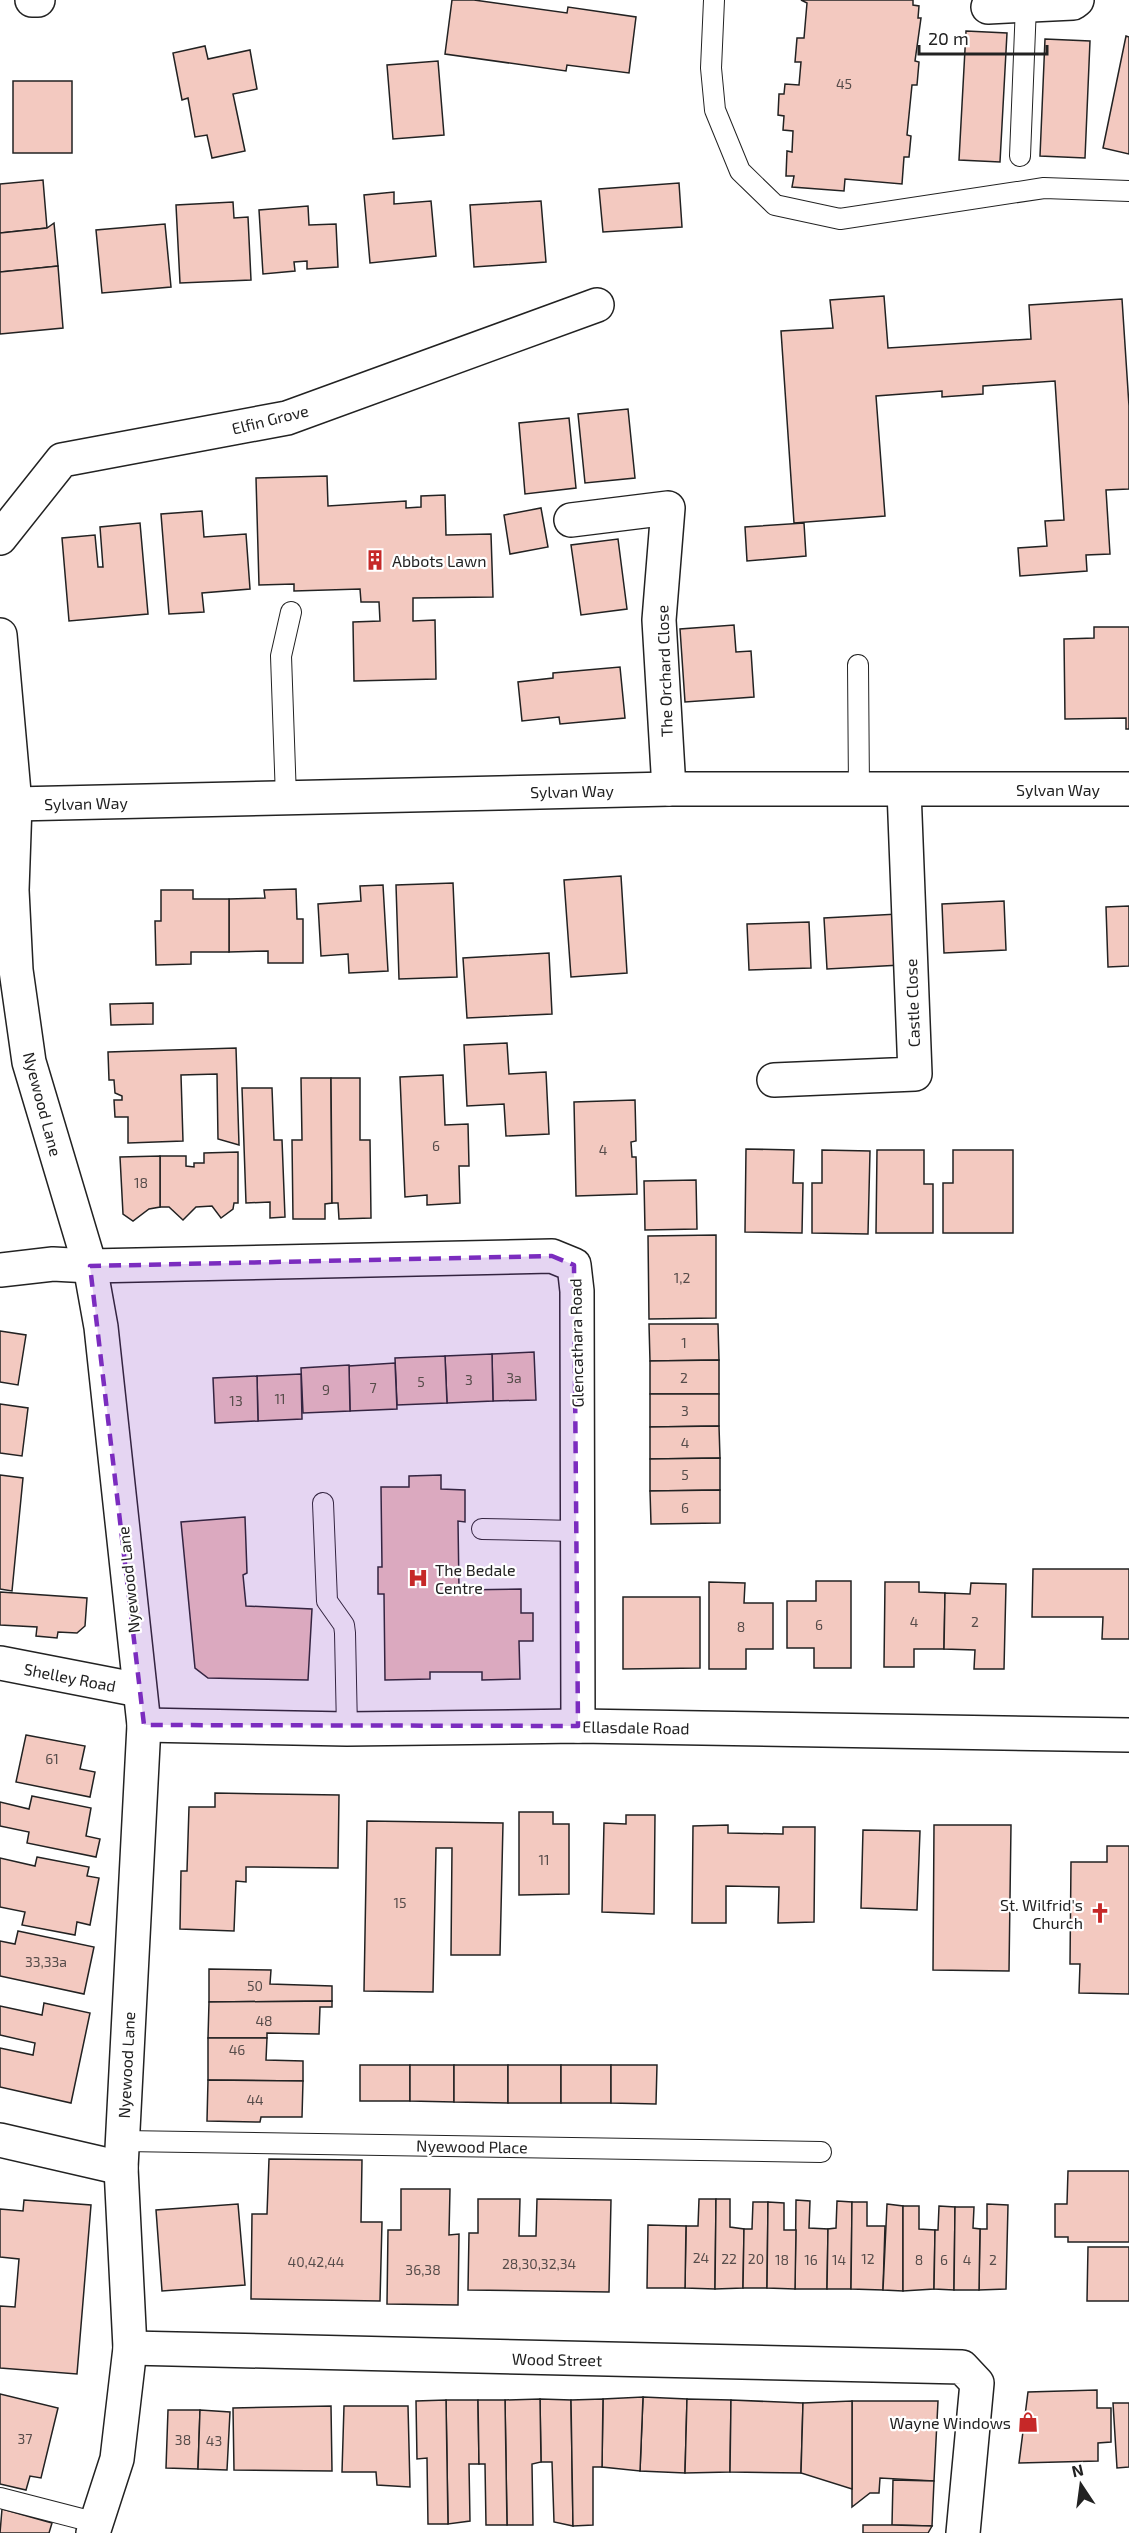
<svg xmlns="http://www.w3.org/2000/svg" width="1129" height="2533" font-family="'Exo 2',sans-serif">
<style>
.building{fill:#f3c9c0;stroke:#222;stroke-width:1.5}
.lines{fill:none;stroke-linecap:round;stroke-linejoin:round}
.lane-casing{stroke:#222;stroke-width:22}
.street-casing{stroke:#222;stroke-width:36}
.lane{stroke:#fff;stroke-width:20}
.street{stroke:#fff;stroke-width:33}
.marked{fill:#7b2cbf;fill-opacity:0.2;stroke:#7b2cbf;stroke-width:4.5;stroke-dasharray:12 8;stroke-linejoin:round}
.labels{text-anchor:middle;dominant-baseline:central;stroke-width:4.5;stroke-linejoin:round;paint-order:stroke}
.number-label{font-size:14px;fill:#564c4a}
.street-label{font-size:16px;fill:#222;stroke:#fff}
.poi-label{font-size:16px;fill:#222;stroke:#fff;text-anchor:start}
</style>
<rect width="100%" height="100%" fill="#fff"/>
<g class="building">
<path d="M452,0H474L567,13L568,7L636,17L629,73L567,65L566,71L445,54Z"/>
<path d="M801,0H913V5L919,6L918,18H921L915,61L919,62L917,85H912L907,135L911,136L909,157H904L902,184L845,179L844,191L792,187L794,176H786L787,151L792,152L793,131L783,130L784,116L778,115L779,94H784L785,84L799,85L801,62H795L797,38H804L807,3Z"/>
<path d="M966,31L1007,33L1000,162L959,160Z"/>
<path d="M1126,36L1129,37V154L1103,148Z"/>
<path d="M1045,39L1090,41L1085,158L1040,156Z"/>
<path d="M205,46L208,59L250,50L257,89L233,94L245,151L212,158L207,135L195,137L188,98L182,100L173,53Z"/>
<path d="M438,61L444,135L393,139L387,65Z"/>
<rect x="13" y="81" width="59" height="72"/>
<path d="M43,180L47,228L0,233V184Z"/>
<path d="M679,183L682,227L603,232L599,189Z"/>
<path d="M394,192V204L431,201L436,256L370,263L364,195Z"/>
<path d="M541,201L546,262L474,267L470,205Z"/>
<path d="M233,202L234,218L248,217L251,280L180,283L176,205Z"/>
<path d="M308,206L309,225L336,224L338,267L307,269V261L294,262L295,271L263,274L259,210Z"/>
<path d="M54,223L58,266L0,272V233L47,228Z"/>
<path d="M165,224L171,287L102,293L96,230Z"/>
<path d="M58,266L63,328L0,334V272Z"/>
<path d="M884,296L888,348L1031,339L1029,305L1122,299L1129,406V489L1106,490L1110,554L1086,555L1087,571L1020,576L1018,548L1047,546L1045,521L1064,520L1055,381L983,386V394L942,397V391L876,396L885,516L794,523L781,331L833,328L830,300Z"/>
<path d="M628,409L635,478L585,483L578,414Z"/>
<path d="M569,418L576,488L525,494L519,423Z"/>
<path d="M327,476L328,506L406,501V508L421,507V496L445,495L446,535L491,534L493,597L413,598V621L435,620L436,679L354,681L353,622L380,621L379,602H361L360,589L294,591V584L259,585L256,478Z"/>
<path d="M541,508L548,547L510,554L504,515Z"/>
<path d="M202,511L204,537L246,534L250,589L202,593L204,612L169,614L161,514Z"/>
<path d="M140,523L148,614L69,621L62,538L95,535L98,567H103L100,527Z"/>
<path d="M804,523L806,556L747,561L745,527Z"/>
<path d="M618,539L627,609L581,615L571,545Z"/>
<path d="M734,625L736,652L751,651L754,697L685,702L680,629Z"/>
<path d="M1094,627H1129V729H1126V718L1065,719L1064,639L1094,638Z"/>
<path d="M620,667L625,718L560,724L559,717L522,721L518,682L553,678V673Z"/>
<path d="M621,876L627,973L571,977L564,880Z"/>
<path d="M453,883L457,977L399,979L396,885Z"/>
<path d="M383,885L388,971L349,973L348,954L321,956L318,904L361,901L360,886Z"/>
<path d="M296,889L297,919H303V963H268V951L229,952V899L265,898L264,890Z"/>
<path d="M161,890H193V899H229V952H191V964L156,965L155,921H161Z"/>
<path d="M1004,901L1006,950L944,953L942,904Z"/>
<path d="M1129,906V966L1108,967L1106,907Z"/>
<path d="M898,914L901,965L827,969L824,918Z"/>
<path d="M809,922L811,968L749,970L747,924Z"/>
<path d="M549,953L552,1014L467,1018L463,958Z"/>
<path d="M153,1003V1024L111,1025L110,1004Z"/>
<path d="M507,1043L509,1074L546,1072L549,1134L506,1136L504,1104L467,1106L464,1045Z"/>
<path d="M236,1048L239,1145L218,1139L217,1074L181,1075L183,1141L128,1143V1117H115L114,1100H122V1096L115,1093L114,1080H109L108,1052Z"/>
<path d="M443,1075L445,1125L468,1124L469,1166H459L460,1203L427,1205V1195L405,1197L400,1077Z"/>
<path d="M301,1078H331L332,1203L325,1204V1219H293L292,1140H302Z"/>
<path d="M331,1078H360V1140H370L371,1218L339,1219L338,1203H332Z"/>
<path d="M242,1088H272L274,1140H282L285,1217L270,1218V1202L246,1203Z"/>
<path d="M635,1100L636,1141L631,1142L632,1157H636L637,1194L576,1196L574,1102Z"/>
<path d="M746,1149L794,1150L793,1183H803L802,1233L745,1232Z"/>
<path d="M822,1150L870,1151L868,1234L812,1233V1183H822Z"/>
<path d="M877,1150H924V1184H933V1233H876Z"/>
<path d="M953,1150H1013V1233H943V1183H953Z"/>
<path d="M238,1152V1203H234L233,1209L221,1218L212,1206L196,1207L183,1220L169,1207H160V1156H186V1166L194,1167V1163H204V1153Z"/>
<path d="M160,1156V1207L149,1209L133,1221L123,1214L120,1157Z"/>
<path d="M696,1180L697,1229L645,1230L644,1181Z"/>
<path d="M716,1235V1318L649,1319L648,1236Z"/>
<path d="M649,1324H718L719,1360L650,1361Z"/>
<path d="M0,1331L26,1335L18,1385L0,1382Z"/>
<path d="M534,1352L536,1400L493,1401L492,1354Z"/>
<path d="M492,1354L493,1401L447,1403L445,1356Z"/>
<path d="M445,1356L447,1403L397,1405L395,1358Z"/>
<path d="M719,1360V1394H650V1361Z"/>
<path d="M395,1363L397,1409L350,1411L349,1366Z"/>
<path d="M349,1365L350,1411L303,1413L301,1368Z"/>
<path d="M301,1374L302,1419L258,1421L257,1376Z"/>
<path d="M257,1376L258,1421L215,1423L213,1378Z"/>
<path d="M650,1394H719V1426L650,1427Z"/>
<path d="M0,1404L28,1408L22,1456L0,1453Z"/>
<path d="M719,1426L720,1458L650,1459V1427Z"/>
<path d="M720,1458V1490L650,1491V1459Z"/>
<path d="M0,1475L23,1478L12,1591L0,1589Z"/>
<path d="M441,1475V1489L465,1490V1522L458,1521L459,1590L521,1589V1613H533V1641H519L520,1679L482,1680V1672H430V1679L385,1680L384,1594H378V1567H382L381,1487H409V1476Z"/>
<path d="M720,1490V1523L651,1524L650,1491Z"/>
<path d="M245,1517L247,1573L243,1575L246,1606L312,1609L308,1680L208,1678L195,1668L181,1522Z"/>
<path d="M1033,1569H1129V1639H1102L1103,1617H1032Z"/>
<path d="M816,1581H851V1668H814V1648H787V1601H816Z"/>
<path d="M709,1582L745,1583L744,1603H773V1649H746V1669H709Z"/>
<path d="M885,1582H919V1592L945,1593L944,1649H914V1667H884Z"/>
<path d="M971,1583L1006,1584L1004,1669H974L975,1650L944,1649L945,1593L970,1594Z"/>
<path d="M0,1592L87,1598L85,1626L77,1633L58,1632L57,1638L36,1636L37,1627L0,1625Z"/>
<path d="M623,1597H700V1668L623,1669Z"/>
<path d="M26,1735L85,1746L80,1769L95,1772L90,1797L16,1782Z"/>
<path d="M215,1793L339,1795L338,1868L246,1867V1882L236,1881L234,1931L180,1929L181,1871H187L189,1807H215Z"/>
<path d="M32,1796L91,1808L86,1836L100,1839L96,1857L27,1843L29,1832L0,1826V1802L29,1809Z"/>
<path d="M519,1812H553V1824H569V1894L519,1895Z"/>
<path d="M626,1815H655L654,1914L602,1912L604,1823L626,1824Z"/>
<path d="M367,1821L503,1823L500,1955H451L452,1848H436L433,1992L364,1991Z"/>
<path d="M728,1825V1833L783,1834V1827H815L814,1922L778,1923L779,1887L726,1886V1923H692L693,1826Z"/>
<path d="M934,1825H1011L1009,1971L933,1970Z"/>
<path d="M863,1830L920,1831L917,1910L861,1908Z"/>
<path d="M1107,1846H1129V1994L1079,1993L1080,1964H1070L1071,1862H1107Z"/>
<path d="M37,1857L89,1867L87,1876L99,1878L90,1925L77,1922L75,1935L22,1925L25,1912L0,1907V1858L35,1866Z"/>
<path d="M18,1931L94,1947L84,1994L0,1976V1941L15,1944Z"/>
<path d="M209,1969L271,1970L270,1984L332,1986V2001L209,2002Z"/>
<path d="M332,2001V2007H320L319,2034L267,2033V2038H208L209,2002Z"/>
<path d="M44,2003L90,2013L71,2103L0,2087V2048L33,2055L35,2043L0,2035V2006L42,2015Z"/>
<path d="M208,2038H267L266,2060L303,2061V2081L208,2080Z"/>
<rect x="360" y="2065" width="50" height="36"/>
<path d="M410,2065H454V2102L410,2101Z"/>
<path d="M454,2065H508V2103L454,2102Z"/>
<rect x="508" y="2065" width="53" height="38"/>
<rect x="561" y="2065" width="50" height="38"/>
<path d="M611,2065H657L656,2104L611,2103Z"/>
<path d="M208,2080L303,2081L302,2117H261L260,2122L207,2121Z"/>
<path d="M269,2159L362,2160L361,2222H382L380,2301L251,2299L252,2214H267Z"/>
<path d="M1068,2171H1129V2242H1068V2237H1055V2204H1067Z"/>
<path d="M401,2189H450L449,2235L459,2234L458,2305L387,2304L388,2230H401Z"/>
<path d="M478,2199H520L519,2236H536L537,2199L611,2200L609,2292L468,2290L469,2233H478Z"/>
<path d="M699,2199H716L715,2289L685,2288L686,2226H698Z"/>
<path d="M716,2199H730V2227L744,2229L743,2288L715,2289Z"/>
<path d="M24,2200L91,2205L77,2374L0,2368V2306L15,2307L19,2259L0,2257V2209L23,2211Z"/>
<path d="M796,2200L810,2201L809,2228L828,2229L827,2289H795Z"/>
<path d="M837,2201L852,2202L851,2289H827L828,2229L836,2228Z"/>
<path d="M753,2202H768L767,2288H743L744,2229H752Z"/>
<path d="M768,2202L784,2203V2230H796L795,2289L767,2288Z"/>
<path d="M852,2202H867V2226H885L883,2290L851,2289Z"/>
<path d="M238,2204L245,2285L162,2291L156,2210Z"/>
<path d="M887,2204L903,2206V2291L883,2290Z"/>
<path d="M987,2204L1008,2205L1006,2289L979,2290L980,2229H987Z"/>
<path d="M903,2206H919V2229L935,2230L934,2289L903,2291Z"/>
<path d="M939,2206L955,2207L954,2290L934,2289L935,2230H938Z"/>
<path d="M955,2207H974L973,2228L980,2229L979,2290H954Z"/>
<path d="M648,2225L686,2226L685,2288H647Z"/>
<path d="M1088,2247H1129V2301H1087Z"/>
<path d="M1097,2390V2408H1111V2442L1098,2443V2461L1019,2463L1028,2392Z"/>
<path d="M0,2394L58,2408L41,2478L30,2476L26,2490L0,2484Z"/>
<path d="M643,2397L687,2399L685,2473L640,2471Z"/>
<path d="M643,2397L640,2471L602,2467L603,2399Z"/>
<path d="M540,2399L571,2400L573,2526L554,2522L552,2462H541Z"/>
<path d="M540,2399L541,2462L532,2464L533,2525H507L505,2400Z"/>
<path d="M603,2399L602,2467H593V2525L573,2526L571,2400Z"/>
<path d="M687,2399L731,2400L730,2472L685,2473Z"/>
<path d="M446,2400H478L479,2464H469L470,2521L448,2524Z"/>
<path d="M446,2400L448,2524H428L427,2458L417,2459L416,2401Z"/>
<path d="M478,2400H505L507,2525H486L485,2464H479Z"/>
<path d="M731,2400L803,2403L801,2473L730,2472Z"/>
<path d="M852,2401H938L934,2481L880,2478L879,2493H870L852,2507Z"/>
<path d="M852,2401V2489L801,2473L803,2403Z"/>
<path d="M1113,2403H1129V2467L1117,2468Z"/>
<path d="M331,2406L332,2471L234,2470L233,2408Z"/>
<path d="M344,2406H408L410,2487L377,2485L376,2472H342Z"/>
<path d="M168,2410H200L198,2469L166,2468Z"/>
<path d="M200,2410L230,2412L227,2470L198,2469Z"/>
<path d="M893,2480L934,2481L932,2526L892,2525Z"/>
<path d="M2,2509L52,2523L49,2533H0Z"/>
<path d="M863,2525H892L932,2526L928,2533H863Z"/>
</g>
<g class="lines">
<g class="lane-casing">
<g id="lane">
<path d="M714,0L711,68L715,110L740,171L775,205L840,219L1044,188L1129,191"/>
<path d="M1020,156L1026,5"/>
<path d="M858,665L859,790"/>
<path d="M286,798L281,656L291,612"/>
<path d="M323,1503L327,1601L344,1625L345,1633L347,1729"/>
<path d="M482,1529L576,1531"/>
<path d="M123,2141L821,2152"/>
<path d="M0,2498L97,2523"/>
</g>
</g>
<g class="street-casing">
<g id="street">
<path d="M32,0H38"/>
<path d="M988,7L1073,3L1077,0"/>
<path d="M571,520L668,508L659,620L669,789"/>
<path d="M0,538L62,460L287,418L597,305"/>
<path d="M0,635L15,804L12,890L16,970L29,1062L90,1266L101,1327L144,1725L121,2168L130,2348L117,2459L93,2533"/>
<path d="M15,804L669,789H1129"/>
<path d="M774,1080L915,1074L904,790"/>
<path d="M0,1270L53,1264L90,1266L552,1256L574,1265L577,1291L578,1726"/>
<path d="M0,1663L139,1690"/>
<path d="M144,1725L347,1729L578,1726L1129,1735"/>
<path d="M0,2140L121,2168"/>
<path d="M130,2348L962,2367L977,2383L963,2533"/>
</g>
</g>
<use href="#lane" class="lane"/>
<use href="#street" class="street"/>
</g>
<path class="marked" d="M552,1256L574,1265L578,1726L144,1725L90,1266Z"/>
<defs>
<g id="building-bare" transform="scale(1.62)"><path d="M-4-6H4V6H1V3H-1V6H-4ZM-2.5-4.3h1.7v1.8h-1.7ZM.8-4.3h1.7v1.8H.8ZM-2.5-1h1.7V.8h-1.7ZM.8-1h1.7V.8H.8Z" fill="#c62828" stroke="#fff" stroke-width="2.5" paint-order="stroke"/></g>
<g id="hospital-bare" transform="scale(1.62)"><path d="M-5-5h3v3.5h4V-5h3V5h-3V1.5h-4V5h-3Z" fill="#c62828" stroke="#fff" stroke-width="2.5" paint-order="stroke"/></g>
<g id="church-bare" transform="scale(1.62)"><path d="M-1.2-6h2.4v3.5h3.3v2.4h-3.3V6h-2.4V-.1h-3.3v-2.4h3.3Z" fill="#c62828" stroke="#fff" stroke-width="2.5" paint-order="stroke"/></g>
<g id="shop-bare" transform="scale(1.62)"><path d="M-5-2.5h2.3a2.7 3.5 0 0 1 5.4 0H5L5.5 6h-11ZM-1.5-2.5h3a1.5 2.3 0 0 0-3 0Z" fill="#c62828" stroke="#fff" stroke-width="2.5" paint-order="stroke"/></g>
</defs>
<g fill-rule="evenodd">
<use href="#building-bare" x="375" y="560"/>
<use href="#hospital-bare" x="418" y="1578"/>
<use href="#church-bare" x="1100" y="1913"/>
<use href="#shop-bare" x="1028" y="2422"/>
</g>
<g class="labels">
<g class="number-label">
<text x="844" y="83">45</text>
<text x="436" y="1145">6</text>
<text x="603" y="1149">4</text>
<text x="141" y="1182">18</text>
<text x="682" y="1277">1,2</text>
<text x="684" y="1342">1</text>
<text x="514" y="1377">3a</text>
<text x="684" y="1377">2</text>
<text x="469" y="1379">3</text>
<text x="421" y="1381">5</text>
<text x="373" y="1387">7</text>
<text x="326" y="1389">9</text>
<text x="280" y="1398">11</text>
<text x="236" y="1400">13</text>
<text x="685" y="1410">3</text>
<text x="685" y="1442">4</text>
<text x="685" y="1474">5</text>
<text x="685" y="1507">6</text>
<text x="914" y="1621">4</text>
<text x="975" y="1621">2</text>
<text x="819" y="1624">6</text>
<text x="741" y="1626">8</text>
<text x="52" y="1758">61</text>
<text x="544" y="1859">11</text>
<text x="400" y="1902">15</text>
<text x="46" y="1961">33,33a</text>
<text x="255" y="1985">50</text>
<text x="264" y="2020">48</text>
<text x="237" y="2049">46</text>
<text x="255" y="2099">44</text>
<text x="701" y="2257">24</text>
<text x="729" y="2258">22</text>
<text x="756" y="2258">20</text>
<text x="868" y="2258">12</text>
<text x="782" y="2259">18</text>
<text x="811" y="2259">16</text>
<text x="839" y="2259">14</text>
<text x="919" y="2259">8</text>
<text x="944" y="2259">6</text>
<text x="967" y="2259">4</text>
<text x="993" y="2259">2</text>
<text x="316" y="2261">40,42,44</text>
<text x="539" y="2263">28,30,32,34</text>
<text x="423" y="2269">36,38</text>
<text x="25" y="2438">37</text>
<text x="183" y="2439">38</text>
<text x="214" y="2440">43</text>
</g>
<g class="street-label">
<text transform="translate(270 419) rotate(-14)">Elfin Grove</text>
<text transform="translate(664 671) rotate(-92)">The Orchard Close</text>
<text x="1058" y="789">Sylvan Way</text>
<text transform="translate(572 791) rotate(-1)">Sylvan Way</text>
<text transform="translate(86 803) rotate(-1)">Sylvan Way</text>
<text transform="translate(912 1003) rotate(-92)">Castle Close</text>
<text transform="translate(43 1104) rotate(75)">Nyewood Lane</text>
<text transform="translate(576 1343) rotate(-91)">Glencathara Road</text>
<text transform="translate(128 1580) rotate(-96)">Nyewood Lane</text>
<text transform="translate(70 1677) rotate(11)">Shelley Road</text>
<text transform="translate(636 1727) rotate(1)">Ellasdale Road</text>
<text transform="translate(126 2065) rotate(-87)">Nyewood Lane</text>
<text transform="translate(472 2146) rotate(1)">Nyewood Place</text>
<text transform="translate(557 2359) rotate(1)">Wood Street</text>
</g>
<g class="poi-label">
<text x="392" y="560">Abbots Lawn</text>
<text x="435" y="1569">The Bedale<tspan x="435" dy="18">Centre</tspan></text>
<text x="1083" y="1904" text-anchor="end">St. Wilfrid's<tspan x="1083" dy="18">Church</tspan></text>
<text x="1011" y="2422" text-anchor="end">Wayne Windows</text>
</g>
</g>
<g transform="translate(1081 2485) rotate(347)" stroke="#ffffff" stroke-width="4.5" paint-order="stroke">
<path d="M0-4.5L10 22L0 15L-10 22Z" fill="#222222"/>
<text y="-9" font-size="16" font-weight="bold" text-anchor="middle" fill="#222222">N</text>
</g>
<path d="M919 45v9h128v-9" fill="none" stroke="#222222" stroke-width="3"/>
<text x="928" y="45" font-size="18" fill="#222222" stroke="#ffffff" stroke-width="4.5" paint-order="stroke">20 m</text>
</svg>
